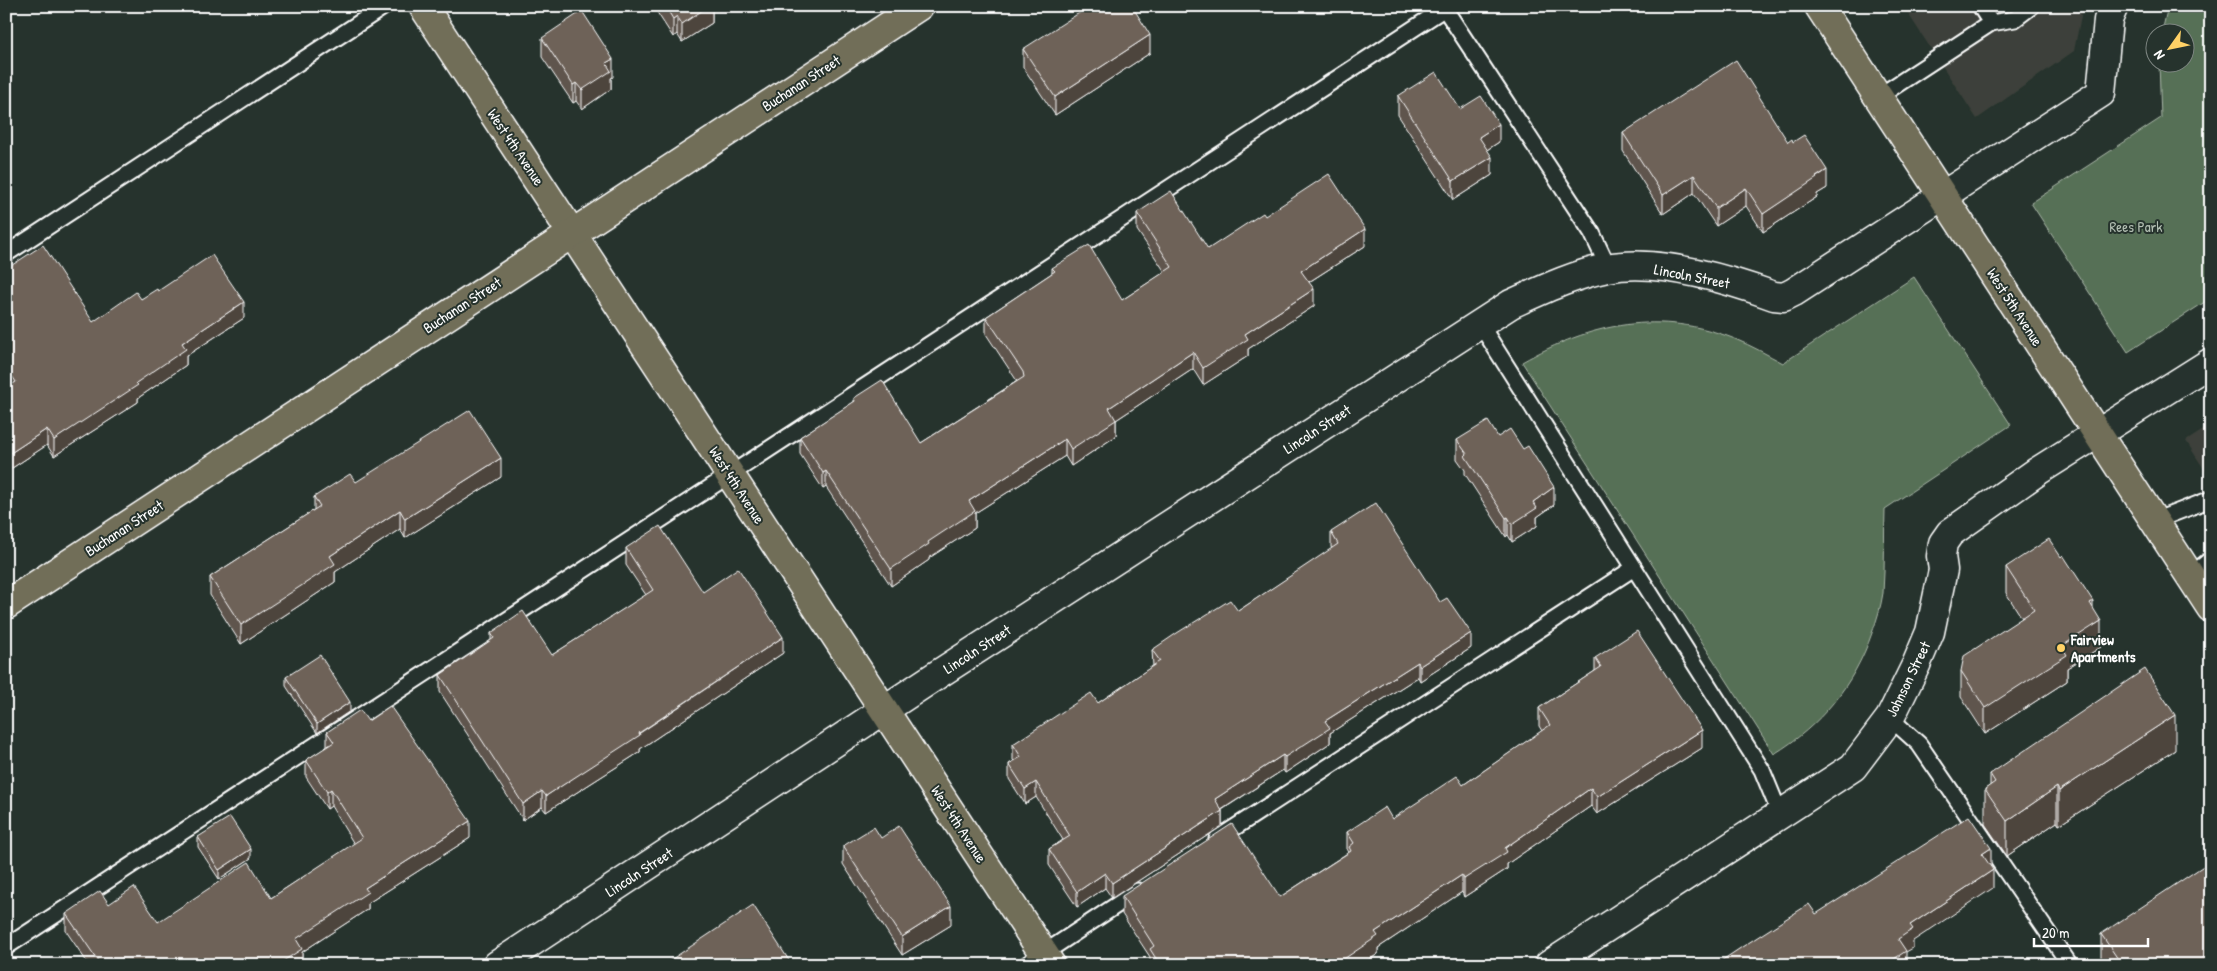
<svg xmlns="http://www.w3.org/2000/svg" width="2217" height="971" font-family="'Patrick Hand',sans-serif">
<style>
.built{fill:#3c413a}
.green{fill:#577056;stroke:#abb8aa}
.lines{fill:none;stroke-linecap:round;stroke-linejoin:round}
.lane-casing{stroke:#fff;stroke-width:19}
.street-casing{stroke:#fff;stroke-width:31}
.primary-casing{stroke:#fff;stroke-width:31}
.lane{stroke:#26332d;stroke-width:15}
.street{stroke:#26332d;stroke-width:28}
.primary{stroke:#716e59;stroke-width:28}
.wall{fill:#5f544d;stroke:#fff}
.shaded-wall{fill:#4d453e;stroke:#fff}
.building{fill:#6e6259;stroke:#fff}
.poi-dot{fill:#ffd166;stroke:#26332d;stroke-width:2}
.labels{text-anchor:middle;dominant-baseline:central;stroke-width:4;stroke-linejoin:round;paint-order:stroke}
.street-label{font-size:15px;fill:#fff;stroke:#26332d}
.park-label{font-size:15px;fill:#b3bfb3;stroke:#26332d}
.poi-label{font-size:15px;font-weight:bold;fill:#fff;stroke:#26332d;text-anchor:start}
</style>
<rect width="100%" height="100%" fill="#26332d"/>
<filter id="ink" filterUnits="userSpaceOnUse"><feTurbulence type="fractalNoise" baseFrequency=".02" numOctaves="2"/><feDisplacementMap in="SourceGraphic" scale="10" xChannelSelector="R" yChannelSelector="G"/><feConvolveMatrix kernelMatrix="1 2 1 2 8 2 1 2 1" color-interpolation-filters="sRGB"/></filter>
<g filter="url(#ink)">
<g class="built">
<path d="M1903,6H2083L2074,51L1977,119Z"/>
<path d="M2211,425V480L2186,441Z"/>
</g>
<g class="green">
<path d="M2168,6H2211V298L2128,352L2031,203L2161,118L2159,63L2184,62V32H2162Z"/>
<path d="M1914,277L2011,425L1885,509C1884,537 1885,565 1883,593C1881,606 1877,620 1872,633C1854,685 1820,726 1774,754L1522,362C1591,323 1660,309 1735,339C1752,346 1768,355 1783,363Z"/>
</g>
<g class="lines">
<g class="lane-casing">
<g id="lane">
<path d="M1443,6L1592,233L1608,267"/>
<path d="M1991,23L2015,19L2032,6"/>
<path d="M1878,97L1991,23L1980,6"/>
<path d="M6,254L385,6"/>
<path d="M1480,324L1762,770L1780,814"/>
<path d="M2154,521L2211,499"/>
<path d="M2190,576L2211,559"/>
<path d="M1890,718L1919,744L2070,965"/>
<path d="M1217,839L1634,568"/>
<path d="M6,947L1445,8"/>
<path d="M1026,965L1138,891"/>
</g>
</g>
<g class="street-casing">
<g id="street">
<path d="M497,965L940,673L1511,304C1542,290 1573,275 1607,268C1657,258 1727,279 1774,296L1784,297L1794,292L2101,93L2108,20L2114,6"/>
<path d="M1549,965L1853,767L1890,718L1916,665L1930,632L1943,570L1941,556L1943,543L1950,533L2038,471L2211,362"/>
</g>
</g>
<g class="primary-casing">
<g id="primary">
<path d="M423,6L1051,965"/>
<path d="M1819,6L2211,608"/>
<path d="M6,605L919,6"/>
</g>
</g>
<use href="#lane" class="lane"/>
<use href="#street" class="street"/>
<use href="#primary" class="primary"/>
</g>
<g class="wall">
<path d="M653,6H713V10L712,11V23L682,42L677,34L673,37Z"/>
<path d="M542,38L613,77L611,78V89L582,109L576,101L573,103L542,57Z"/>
<path d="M1023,49L1150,53L1055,115L1023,67Z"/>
<path d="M1398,96L1460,109L1499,142L1487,150L1492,175L1453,200L1398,115Z"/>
<path d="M1623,133L1788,142L1827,188L1817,194V197L1763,232L1746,206L1716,226L1694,193L1663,214L1623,151Z"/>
<path d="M1137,213L1208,249L1265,216L1365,246L1309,282L1314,306L1248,349V356L1203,385L1193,369L1116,420V436L1071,466L1065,456L975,513V528L929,558V560L891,586L826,487L823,489L800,454V437L854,402V398L921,443L1017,381L986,334V317L1052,273V268L1122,300L1165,272L1137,230Z"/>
<path d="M6,269L93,322L158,291L244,318L186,356V365L138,398V402L54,456L47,445L6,472V388L8,386L6,383Z"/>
<path d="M1498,437L1554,505L1537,517V526L1512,542L1508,535L1506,537L1465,474V470L1457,459V440Z"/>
<path d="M501,477L405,538L400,529L335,572V582L241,644L210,595V577L314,510V497L356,482Z"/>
<path d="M1331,532L1471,648L1420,681L1418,677L1330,733V743L1285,773L1283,770L1222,810V826L1112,898L1105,888L1077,907L1049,865V849L1063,840L1036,797L1025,804L1009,779V764L1014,761L1013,760V744L1098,703L1153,666L1152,650L1238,611L1332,549L1331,547Z"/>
<path d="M626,548L703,592L783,653L640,749V752L546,812L542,807L523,820L440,692V675L491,641V633L552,655L646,595L626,565Z"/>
<path d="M2006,567L2093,608L2101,647L2067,668V681L1985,734L1961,697V671L2022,618L2006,593Z"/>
<path d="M1595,658L1702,748L1597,814L1591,806L1507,864V869L1464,897L1462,892L1378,948V954L1361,965H1150V957L1122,914V896L1280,897L1349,852L1347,849V832L1392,819L1463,785L1542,731L1539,726V708L1595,671Z"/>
<path d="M286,677L350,711L317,733L286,686Z"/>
<path d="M368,721L470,838L368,903V909L302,952V965H89L66,931V914L109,904L158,922L271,898L354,844L331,806L327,809L306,777V760L327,747V732Z"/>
<path d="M2175,750L2059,825L2057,822L2007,856L1985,824V789L1990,786V774Z"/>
<path d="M198,837L251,858L219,879L198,847Z"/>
<path d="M881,838L951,925L902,955L843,864V846Z"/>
<path d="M2101,934L2211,965H2101Z"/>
</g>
<g class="shaded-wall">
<path d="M707,6H713V10L712,11V23L682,42V24Z"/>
<path d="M677,16V34L673,37V19Z"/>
<path d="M1150,35V53L1055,115V97Z"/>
<path d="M613,59V77L611,78V89L582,109V90L606,63Z"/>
<path d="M576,83V101L573,103V85Z"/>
<path d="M1499,124V142L1479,155V137Z"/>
<path d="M1492,157V175L1453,200V181Z"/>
<path d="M1827,170V188L1817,194V197L1763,232V214Z"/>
<path d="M1694,175V193L1663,214V195Z"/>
<path d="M1746,188V206L1716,226V208Z"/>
<path d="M1365,229V246L1301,287V271Z"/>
<path d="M1314,289V306L1248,349V356L1203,385V368L1245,334Z"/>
<path d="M244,302V318L186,356V365L138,398V402L54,456V440L136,383L182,343Z"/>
<path d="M1193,352V369L1116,420V436L1071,466V449L1109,408Z"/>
<path d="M47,429V445L6,472V456Z"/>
<path d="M1065,439V456L975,513V528L929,558V560L891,586V569L969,501Z"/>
<path d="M501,458V477L405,538V519Z"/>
<path d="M826,471V487L823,489V473Z"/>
<path d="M1554,487V505L1537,517V526L1512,542V524L1533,502Z"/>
<path d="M400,510V529L335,572V582L241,644V625L330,556Z"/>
<path d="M1508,517V535L1506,537V518Z"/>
<path d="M2093,601V626L2101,621V647L2067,668V681L1985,734V708L2062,646L2090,603Z"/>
<path d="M1471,633V648L1420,681V666Z"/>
<path d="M783,637V653L640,749V752L546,812V796Z"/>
<path d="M1418,662V677L1330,733V743L1285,773V757L1325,721Z"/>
<path d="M350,702V711L317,733V724Z"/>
<path d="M2175,715V750L2059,825V791Z"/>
<path d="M1702,730V748L1597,814V797Z"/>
<path d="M1283,755V770L1215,814V799Z"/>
<path d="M7,778V796L6,797V779Z"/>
<path d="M1036,782V797L1025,804V789Z"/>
<path d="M2057,787V822L2007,856V821Z"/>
<path d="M1591,788V806L1507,864V869L1464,897V879L1505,848Z"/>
<path d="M331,789V806L327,809V792Z"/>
<path d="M542,791V807L523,820V804Z"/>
<path d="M1222,811V826L1112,898V883Z"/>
<path d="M470,821V838L368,903V909L302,952V965H277L296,939L365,888Z"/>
<path d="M1991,848V866L1982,872V854Z"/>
<path d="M251,849V858L219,879V870Z"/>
<path d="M1993,870V888L1913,941V948L1906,952V965H1885L1898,939L1910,925Z"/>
<path d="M1105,873V888L1077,907V892Z"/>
<path d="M1462,875V892L1378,948V954L1361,965H1335L1375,932Z"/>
<path d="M951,906V925L902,955V937Z"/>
</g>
<g class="building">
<path d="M665,6H709L682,24L677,16L673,19Z"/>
<path d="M1090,6H1132L1150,35L1055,97L1023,49Z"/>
<path d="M582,11L613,59L606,63L611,71L582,90L576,83L573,85L542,38Z"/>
<path d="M1736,60L1788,142L1792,139L1793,142L1804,135L1827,170L1816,177L1817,178L1763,214L1746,188L1716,208L1694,175L1663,195L1623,133Z"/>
<path d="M1436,72L1460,109L1481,96L1499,124L1479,137L1492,157L1453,181L1398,96Z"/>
<path d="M1329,174L1365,229L1301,271L1314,289L1245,334L1248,339L1203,368L1193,352L1109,408L1116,420L1071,449L1065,439L969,501L975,511L928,542L929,544L891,569L826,471L823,473L800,437L855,401L854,398L882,380L921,443L1024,377L1023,372L986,317L1055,271L1052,268L1089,245L1122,300L1172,267L1137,213L1171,191L1208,249L1263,213L1265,216Z"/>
<path d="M43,245L93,322L136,292L141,299L157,289L158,291L212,255L244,302L182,343L186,349L136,383L138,385L54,440L47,429L6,456V388L16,382L6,367V269Z"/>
<path d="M470,410L501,458L405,519L400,510L330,556L335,564L241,625L210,577L320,506L314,497L350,474L356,482Z"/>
<path d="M1488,421L1498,437L1510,429L1523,449L1528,446L1554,487L1533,502L1537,508L1512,524L1508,517L1506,518L1465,456L1467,454L1457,440Z"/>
<path d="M1376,503L1440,602L1447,598L1471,633L1420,666L1418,662L1325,721L1330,728L1285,757L1283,755L1215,799L1222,811L1112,883L1105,873L1077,892L1049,849L1070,836L1036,782L1025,789L1009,764L1021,757L1013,744L1091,693L1098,703L1160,661L1152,650L1177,633L1230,600L1238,611L1338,544L1331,532Z"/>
<path d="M660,526L703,592L738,568L783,637L639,733L640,735L546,796L542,791L523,804L440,675L494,638L491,633L523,611L552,655L653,590L626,548Z"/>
<path d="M2049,539L2061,557L2063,555L2093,601L2090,603L2101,621L2062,646L2067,655L1985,708L1961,671L1964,656L2034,610L2006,567Z"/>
<path d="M1637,631L1702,730L1597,797L1591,788L1505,848L1507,852L1464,879L1462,875L1375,932L1378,936L1335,965H1160L1150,949L1154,946L1122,896L1232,824L1280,897L1351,851L1349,847L1354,843L1347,832L1385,807L1392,819L1457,776L1463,785L1550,725L1539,708L1601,667L1595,658Z"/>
<path d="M320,655L350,702L317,724L286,677Z"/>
<path d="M2145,669L2175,715L2059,791L2057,787L2007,821L1985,789L1995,782L1990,774Z"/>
<path d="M390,706L470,821L365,888L368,892L296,939L302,949L277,965H101L66,914L100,891L109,904L134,887L158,922L249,862L271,898L362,838L331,789L327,792L306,760L334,742L327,732L360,710L368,721Z"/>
<path d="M1969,816L1991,848L1982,854L1993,870L1910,925L1913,929L1898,939L1906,951L1885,965H1715L1742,947L1809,904L1816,914Z"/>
<path d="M230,817L251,849L219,870L198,837Z"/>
<path d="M899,826L951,906L902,937L843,846L874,827L881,838Z"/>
<path d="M2211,861V965H2122L2101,934Z"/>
<path d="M753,905L792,965H663Z"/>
</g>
</g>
<circle class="poi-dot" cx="2061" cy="648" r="5"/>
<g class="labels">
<g class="street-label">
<text transform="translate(801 83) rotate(-33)">Buchanan Street</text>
<text transform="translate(516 147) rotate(56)">West 4th Avenue</text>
<text transform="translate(1692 276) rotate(11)">Lincoln Street</text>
<text transform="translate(462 305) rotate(-33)">Buchanan Street</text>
<text transform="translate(2015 307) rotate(57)">West 5th Avenue</text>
<text transform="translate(1317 429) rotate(-33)">Lincoln Street</text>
<text transform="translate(737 485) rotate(57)">West 4th Avenue</text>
<text transform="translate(124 528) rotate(-33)">Buchanan Street</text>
<text transform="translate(977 649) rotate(-33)">Lincoln Street</text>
<text transform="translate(1908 679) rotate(-64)">Johnson Street</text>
<text transform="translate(959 824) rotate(57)">West 4th Avenue</text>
<text transform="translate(639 872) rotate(-33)">Lincoln Street</text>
</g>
<g class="park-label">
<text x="2136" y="226">Rees Park</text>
</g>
<g class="poi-label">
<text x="2071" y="639">Fairview<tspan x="2071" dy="17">Apartments</tspan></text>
</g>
</g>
<rect width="2217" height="971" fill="none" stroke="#26332d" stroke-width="25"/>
<rect x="12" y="12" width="2192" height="946" fill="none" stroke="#fff" stroke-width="2" filter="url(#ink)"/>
<g transform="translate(2170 48) rotate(237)"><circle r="24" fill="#26332d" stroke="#7d8581"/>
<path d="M0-4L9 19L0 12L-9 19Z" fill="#ffd166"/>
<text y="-8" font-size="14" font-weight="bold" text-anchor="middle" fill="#ffffff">N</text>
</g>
<path d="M2034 938v8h114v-8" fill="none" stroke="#ffffff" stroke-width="2.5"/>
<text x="2042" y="938" font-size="15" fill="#ffffff" stroke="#26332d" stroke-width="4" paint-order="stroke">20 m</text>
</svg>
